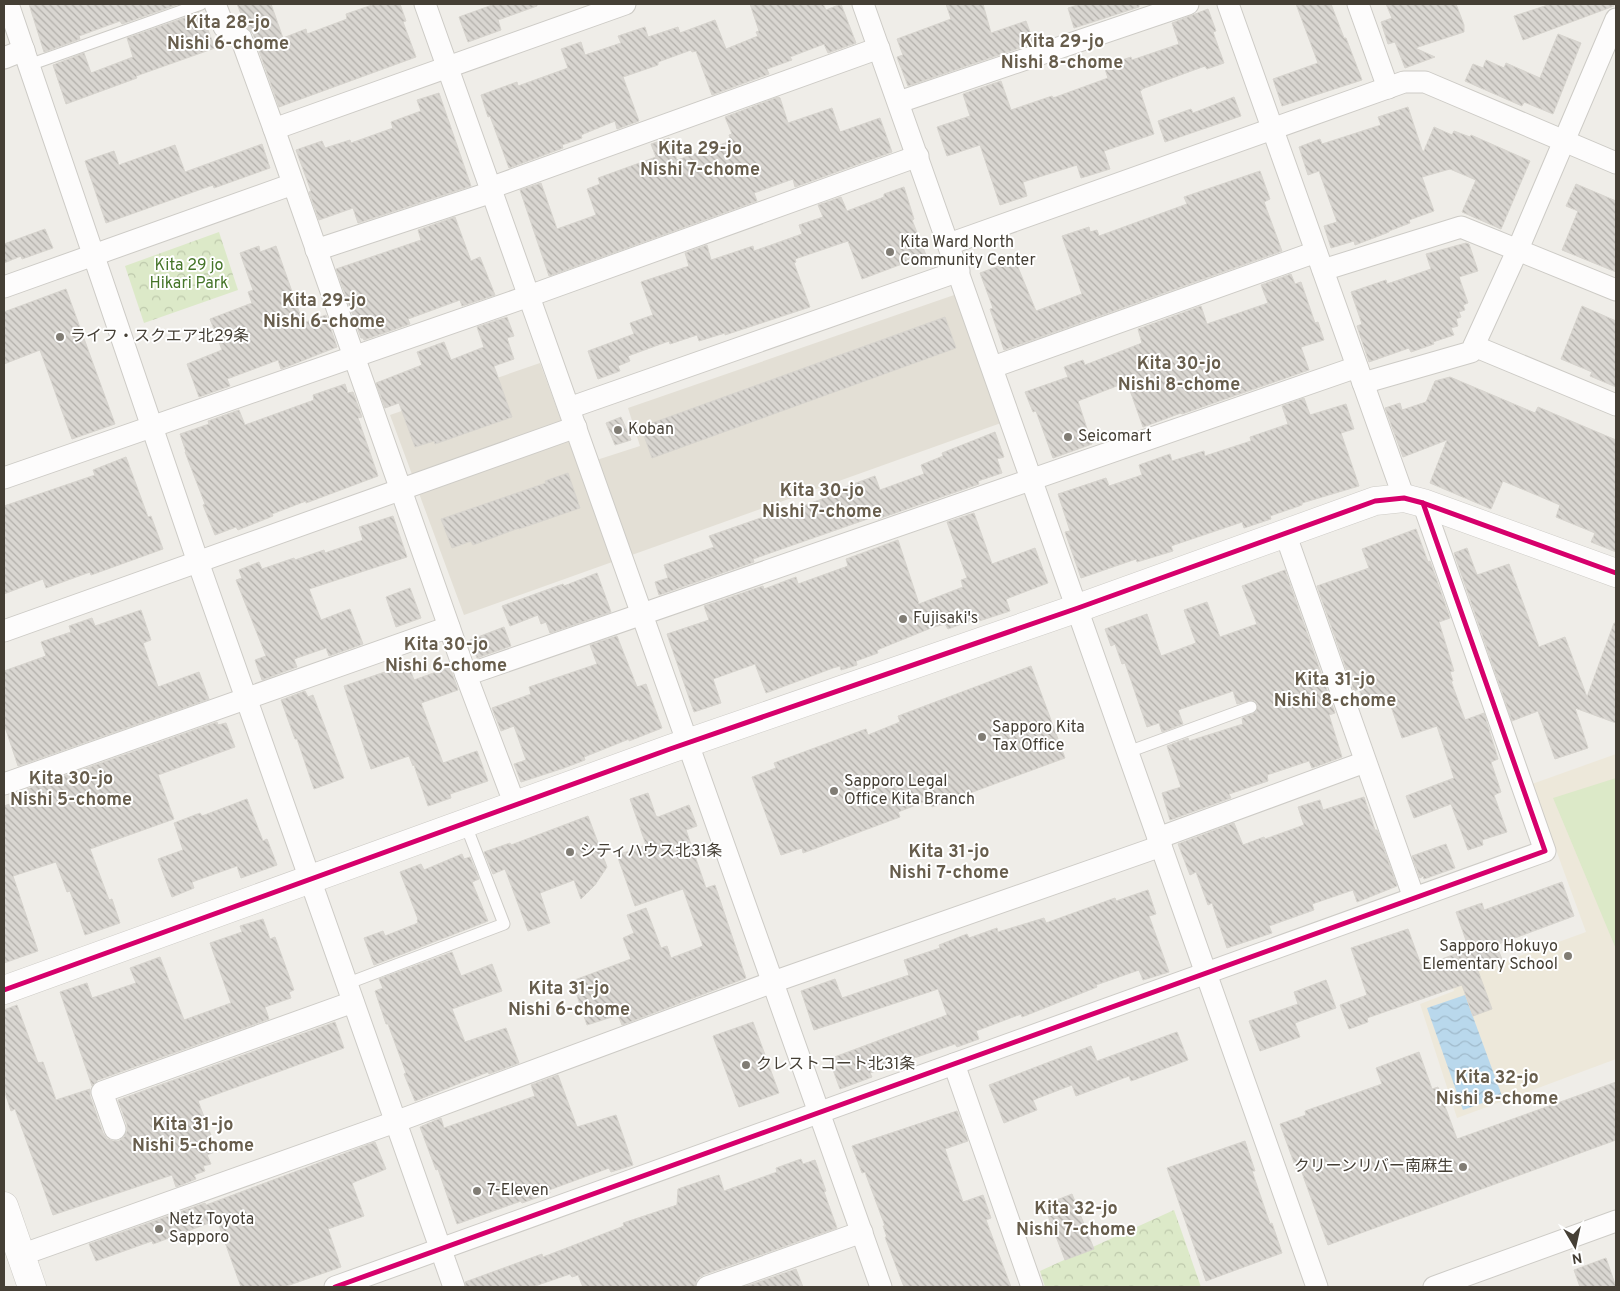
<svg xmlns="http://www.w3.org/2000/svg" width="1620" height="1291" font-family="Overpass,'Noto Sans JP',sans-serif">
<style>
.residential{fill:#e3dfd5}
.education{fill:#ede8da}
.grass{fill:#dce9c8}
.park{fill:url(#park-crowns)}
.water{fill:url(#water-waves)}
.building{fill:url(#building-back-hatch);stroke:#d7d4ce}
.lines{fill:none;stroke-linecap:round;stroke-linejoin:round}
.service-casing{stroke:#cdcbc6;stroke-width:13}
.minor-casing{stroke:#cdcbc6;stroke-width:23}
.tertiary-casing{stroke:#cdcbc6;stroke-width:29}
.service{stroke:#fdfcfc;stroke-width:11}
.minor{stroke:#fdfcfc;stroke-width:21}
.tertiary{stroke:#fdfcfc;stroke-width:28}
.cycleway-casing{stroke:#fff;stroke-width:8}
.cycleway{stroke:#d6006c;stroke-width:5}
.poi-dot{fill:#807c74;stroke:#fff;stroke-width:2}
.labels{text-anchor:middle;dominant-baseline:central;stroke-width:4;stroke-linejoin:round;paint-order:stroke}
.poi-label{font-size:16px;fill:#453f35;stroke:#fff;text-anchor:start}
.park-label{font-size:16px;fill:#467529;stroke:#fff}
.neighbourhood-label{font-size:18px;font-weight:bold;fill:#675d4c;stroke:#fff}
</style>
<defs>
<pattern id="park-crowns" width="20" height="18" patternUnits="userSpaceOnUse" patternTransform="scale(1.25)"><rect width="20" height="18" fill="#dce9c8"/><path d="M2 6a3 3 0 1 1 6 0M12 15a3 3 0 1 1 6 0" fill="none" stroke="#bec9ac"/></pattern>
<pattern id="water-waves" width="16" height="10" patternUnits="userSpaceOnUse" patternTransform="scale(1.25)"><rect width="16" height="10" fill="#b9d8ec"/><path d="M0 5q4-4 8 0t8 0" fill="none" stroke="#a0bacb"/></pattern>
<pattern id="building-back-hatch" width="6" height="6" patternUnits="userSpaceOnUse" patternTransform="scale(1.25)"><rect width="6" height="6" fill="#d9d6d1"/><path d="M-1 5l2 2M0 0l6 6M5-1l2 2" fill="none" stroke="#b2afaa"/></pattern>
</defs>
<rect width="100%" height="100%" fill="#efede8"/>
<path class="residential" d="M957,294L1001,423L464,615L390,415L540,363L578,466L640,446L628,408Z"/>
<path class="education" d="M1616,754V1059L1457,1118L1420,1004L1454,991L1451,981L1586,932L1532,784Z"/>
<path class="grass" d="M1616,778V949L1553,798Z"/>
<g class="park">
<path d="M219,232L238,290L144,323L125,266Z"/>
<path d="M1174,1210L1201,1287H1045L1040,1271Z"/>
</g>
<path class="water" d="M1465,995L1502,1096L1463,1110L1427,1008Z"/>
<g class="building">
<path d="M29,4H179L122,24L120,21L79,36L80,39L44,52Z"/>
<path d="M237,4H271L283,38L306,29L307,34L347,19L346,14L375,4H400L406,21L403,22L416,57L279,107L253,34L246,26Z"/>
<path d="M495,4H537V6L498,20L501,30L468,42L459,17Z"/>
<path d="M750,4H823L826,10L841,4L856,43L828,53L824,44L790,57L792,60L767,69L769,74L712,95L696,51L692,52L691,50L658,62V65L623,77L639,121L617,129L615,121L581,135L582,138L562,145L563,148L509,168L490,116L488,117L481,95L517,82L518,86L568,68L561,49L581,42L585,55L621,43L618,36L645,27L648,37L678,27L680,33L715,20L726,49L758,36L756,32L759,31Z"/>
<path d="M946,4H983L991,33L1026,21L1034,43L908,86L897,57L903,55L897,39L951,19Z"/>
<path d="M1081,4H1139V7L1074,28L1068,8Z"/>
<path d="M1296,4H1331L1344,38H1346L1362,80L1282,106L1273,79L1318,63Z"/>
<path d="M1386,4H1456L1464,25V32L1415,48L1435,57L1405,68L1395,42L1388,44L1381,22L1392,18Z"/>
<path d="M1551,4H1614V6L1523,40L1514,16Z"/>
<path d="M1208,9L1216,31L1213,32L1224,63L1207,69L1205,66L1142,89V90L1140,91L1154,134L1104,151L1110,169L1081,178L1077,165L1023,182L1027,196L1000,205L980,145L947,156L937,127L970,116L963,94L1001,81L1011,110L1052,96L1053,98L1108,78L1104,66L1131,57L1132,60L1179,44L1172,23Z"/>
<path d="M201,12L215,48L136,76L137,78L66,104L53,65L84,53L91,73L133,57L127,38Z"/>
<path d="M1558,34L1581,43L1553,114L1524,102L1522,106L1465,81L1473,64L1483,68L1486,60L1504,68L1506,63L1540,78Z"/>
<path d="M439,93L471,186L358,223L353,208L319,220L309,192L311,191L296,150L322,141L325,148L350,140L351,143L393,128L391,122L421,111L417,100Z"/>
<path d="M778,97L780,98L788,123L832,108L840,132L880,118L892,152L795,187L793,179L754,193L757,201L549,276L520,190L541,183L557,229L596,215L587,189L600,184L598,178L656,157L651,144L669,138L677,160L731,141L729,135L732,134L725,117Z"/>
<path d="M1234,97L1241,116L1165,142L1158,121L1191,109L1193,113Z"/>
<path d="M1408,107L1423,153L1434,127L1452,135L1454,131L1470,137L1471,135L1530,161L1501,229L1462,212L1476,180L1450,169L1422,177L1434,211L1409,220L1410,223L1389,231V232L1355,245L1354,241L1331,248L1324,226L1337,222L1319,171L1308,175L1299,147L1320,139L1322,144L1381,125L1378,117Z"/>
<path d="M262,144L270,168L214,188L213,185L106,223L85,161L114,151L119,165L175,145L185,172Z"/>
<path d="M1260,171L1270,199L1264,202L1282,251L1004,350L990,309L993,308L980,273L1015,260L1036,311L1082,294L1062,236L1089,227L1090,232L1097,230L1099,236L1187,204L1184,197Z"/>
<path d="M1576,184L1616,201V272L1562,250L1578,211L1566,206Z"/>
<path d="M904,187L914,219L912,220L926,255L862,279L848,241L795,259L796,262L794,263L810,307L725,335V333L699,341L697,335L670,344L669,341L628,356L630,361L618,366L620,371L598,379L588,351L634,334L630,323L653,315L641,282L689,266L685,253L707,245L711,260L753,246L754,251L802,234L799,225L823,217L818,205L841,197L847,211L884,197V194Z"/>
<path d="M455,217L471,261L480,257L495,295L462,306L460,300L408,319L410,324L364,340L363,338H361L336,269L421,240L418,230Z"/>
<path d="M45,229L53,248L22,259L21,256L4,263V244Z"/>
<path d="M1466,243L1469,244L1478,271L1459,277L1468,303L1463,305L1465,310L1459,312L1461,317L1456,319L1458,326L1451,328L1454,335L1433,342L1434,344L1411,352L1409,348L1369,362L1357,326L1362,324L1351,292L1386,280L1387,284L1431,269L1426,254Z"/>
<path d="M259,246L260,252L276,246L303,323L326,315L337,347L281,369L278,360L227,379L230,386L199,397L187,364L222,350L210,319L252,303L248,292L253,290L240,253Z"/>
<path d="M1291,274L1295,284L1301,282L1315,323L1318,322L1324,340L1301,347L1309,370L1182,414L1181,413L1143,427L1127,382L1078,401L1092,444L1053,458L1036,411L1033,412L1025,392L1068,377L1064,367L1083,360L1085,365L1142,343L1138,329L1201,306L1207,324L1268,303L1261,285Z"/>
<path d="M66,289L115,424L72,439L40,350L4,364V312Z"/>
<path d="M1582,306L1616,321V387L1590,376L1592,372L1561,359Z"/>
<path d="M507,317L514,336L507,338L514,359L494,366L512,417L435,444L434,441L415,447L399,403L385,408L376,383L422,365L417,352L444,342L451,360L484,347L477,327Z"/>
<path d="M945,317L956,348L652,458L641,427Z"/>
<path d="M1450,377L1535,413L1538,407L1616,440V552L1591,542L1595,533L1556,517L1560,505L1503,481L1491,509L1430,483L1447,440L1403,457L1385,408L1400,403L1402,410L1426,402L1435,381Z"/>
<path d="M345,384L348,393L353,392L362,417L358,418L378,476L306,503V501L272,514L273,516L238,530L236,527L215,535L203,505L205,504L185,452H186L180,434L209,424L208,421L239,410L245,425L314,400L313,395Z"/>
<path d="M1304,398L1310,415L1346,404L1354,429L1341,433L1359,486L1302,503V505L1270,516L1271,519L1244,528L1242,522L1171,546L1173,551L1137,562L1136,559L1081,578L1065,532L1070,531L1058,494L1106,478L1109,486L1142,475L1139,465L1170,454L1172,461L1204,451L1205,456L1251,441L1250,437L1288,424L1282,406Z"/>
<path d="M621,417L631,440L615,445L606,423Z"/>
<path d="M995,432L1004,457L997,459L1002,473L978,481L979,484L878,519L876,516L753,559L754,562L659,595L655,582L668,578L664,565L714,547L709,536L775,513L776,516L838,493L837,490L875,476L880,490L924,474L921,465L943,456L942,453Z"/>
<path d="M126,457L148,517L151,516L163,549L91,575L90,572L46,588L43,579L4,594V506L95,475L93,470Z"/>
<path d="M568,473L580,508L519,529V528L473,545L471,541L452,548L441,519L546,483L545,481Z"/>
<path d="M974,513L992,564L1035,548L1048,583L1006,599L1010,611L976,622L975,619L948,629L945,624L931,628L877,650L878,653L856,661L857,665L841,670L840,666L833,668L766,693L755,664L713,679L721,703L694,712L667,634L709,620L704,606L763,586L764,589L796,577L798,584L848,566L846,559L898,540L919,604L963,587L961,580L967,578L947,522Z"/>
<path d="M393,516L407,557L309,589L321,620L350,609L363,644L329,656L326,648L294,659L297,667L262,680L255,660L266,656L236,580L242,578L239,570L259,562L262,569L294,558L295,560L324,550L325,553L363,540L359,527Z"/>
<path d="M1416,529L1428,562L1430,561L1450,618L1439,622L1454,671L1450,672L1453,681H1451L1465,720L1484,713L1498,759L1491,762L1501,792L1494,795L1507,832L1482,840L1483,845L1468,850L1451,804L1414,818L1406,796L1454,778L1437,726L1402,738L1387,695L1364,703L1359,689L1354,691L1317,586L1369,568L1362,549Z"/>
<path d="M1467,548L1477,575L1509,564L1539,647L1565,637L1587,697L1614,623H1616V723L1575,708L1588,748L1555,759L1538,711L1512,721L1454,553Z"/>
<path d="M1285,570L1335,713L1329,715L1342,757L1312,768L1309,761L1267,775L1268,781L1229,794L1231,798L1170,820L1162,793L1181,787L1167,746L1188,738L1189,741L1243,724L1242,718L1256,712L1258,705L1255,701L1252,700L1237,704L1233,691L1178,710L1183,724L1162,732L1159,723L1147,727L1125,663L1122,664L1115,644L1111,646L1105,629L1147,614L1161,656L1196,643L1184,610L1207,602L1220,637L1257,624L1242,586Z"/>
<path d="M597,573L611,612L550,633L546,622L541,624L538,615L510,626L502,606L563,584L564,586Z"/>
<path d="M410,588L421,618L396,627L386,597Z"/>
<path d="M141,610L151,640L143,643L158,687L199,672L209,699L18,766L4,724V671L46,656L41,642L71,632L69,626L92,618L95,626Z"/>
<path d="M504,627L511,646L477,658L470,640Z"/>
<path d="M617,636L637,687L646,684L662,728L629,741V739L584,757L585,760L564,768L521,782L514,764L526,760L514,726L501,731L492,708L531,694L529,687L597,664L590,645Z"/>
<path d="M408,664L414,680L450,667L458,690L421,703L443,763L477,751L488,781L450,794L451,798L428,806L414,765L413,766L409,756L371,769L344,686Z"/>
<path d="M1031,666L1065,758L932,807L929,800L898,812L900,817L803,853L802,848L781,855L752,777L776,768L774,763L866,729L868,735L900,722L898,716Z"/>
<path d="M305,691L308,697L313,695L344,778L314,789L297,739H295L281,700Z"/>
<path d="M217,722L218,725L226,723L235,747L158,775L174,819L90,849L109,900L112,899L120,923L85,935L70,891L67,892L56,862L13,876L38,951L4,963V806L30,797L27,789Z"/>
<path d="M648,793L656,816L658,817L689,805L697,826L686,830L706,888L715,885L746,978L622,1025L618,1015L587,1025L572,981L631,959L623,938L634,933L627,915L646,908L661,948L667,946L671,958L703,946L683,889L635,906L617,855L646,845L630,799Z"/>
<path d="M1364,797L1375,830H1377L1397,886L1357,902L1353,890L1312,904L1314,910L1269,926L1272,933L1227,948L1212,903L1208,905L1196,872L1190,875L1178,844L1234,823L1243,845L1264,837L1265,839L1304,825L1298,807L1320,800L1323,810Z"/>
<path d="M247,799L263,841L267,839L277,865L241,878L237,866L192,882L194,888L172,897L158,859L183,850L174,823L200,813L202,816Z"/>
<path d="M588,816L607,867L595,885L581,899L574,880L540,893L550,923L528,931L505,869L493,874L484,852L510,843L511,845Z"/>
<path d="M1446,844L1455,868L1424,879L1423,876L1420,878L1412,856Z"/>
<path d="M462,854L464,859L470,857L479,879L472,882L488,921L374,965L364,938L383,931L385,936L418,923L417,920L418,919L400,872L421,864L424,870Z"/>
<path d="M1562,882L1574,916L1496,945L1502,959L1477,968L1492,1009L1473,1016L1462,985L1367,1018L1368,1022L1349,1029L1340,1005L1367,995L1351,948L1408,929L1421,965L1428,964L1469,949L1456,912L1482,903L1484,910Z"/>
<path d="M1148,890L1156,914L1149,916L1169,972L1143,980L1139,970L1096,985L1097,987L1022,1017L1021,1014L976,1031L979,1039L957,1047L955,1044L870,1073L872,1077L840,1089L829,1059L947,1015L938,989L814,1030L801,991L835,979L842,998L909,975L904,960L940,948L939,945L967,934L969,938L997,928L998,932L1044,918L1046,923L1115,898L1116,901Z"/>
<path d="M263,919L270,939L275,937L294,990L289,992L291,998L265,1007L269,1019L98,1080L92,1086L60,992L87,983L92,998L136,983L130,968L160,957L184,1020L231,1003L210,943L242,932L240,926Z"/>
<path d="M452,952L461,976L492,964L502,991L452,1009L465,1042L506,1028L519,1063L489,1074L488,1072L415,1101L404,1074L406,1073L388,1024H386L375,991L383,988L379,979Z"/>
<path d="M1326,980L1336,1008L1295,1023L1300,1037L1260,1051L1249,1021L1298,1004L1294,992Z"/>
<path d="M17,1005L38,1063L43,1062L56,1100L90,1089V1096L103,1133L107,1139L113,1141H119L124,1137L127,1131V1125L118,1100L335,1022L344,1048L198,1101L217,1151L207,1155L211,1164L203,1166L205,1171L194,1175L196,1179L176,1187L172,1175L53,1215L15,1109L11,1111L4,1089V1010Z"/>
<path d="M753,1022L779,1093L739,1107L713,1036Z"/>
<path d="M1177,1032L1188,1060L1131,1081L1129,1076L1076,1096L1072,1085L1033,1100L1037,1110L1004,1123L989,1085L1091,1046L1097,1061Z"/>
<path d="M1419,1052L1432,1089L1438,1087L1457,1139L1616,1082V1140L1328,1245L1301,1170L1297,1171L1280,1124L1306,1115L1305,1111L1382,1084L1376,1068Z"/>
<path d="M558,1075L577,1127L616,1115L633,1165L611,1172L609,1168L549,1190L550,1193L522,1203L521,1201L457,1224L438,1169L436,1170L420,1127L441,1118L444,1128L535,1096L531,1085Z"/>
<path d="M957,1111L968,1141L945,1149L963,1202L983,1195L991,1218L986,1220L1011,1287H904L885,1237H887L883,1226H885L865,1172L862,1173L852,1146Z"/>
<path d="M1245,1141L1255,1171H1252L1270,1224L1272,1223L1282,1253L1206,1281L1167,1168Z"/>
<path d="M375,1142L386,1169L352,1183L364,1216L328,1229L341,1267L284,1287H241L217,1220L153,1244L152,1241L96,1261L89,1244L205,1203L206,1205Z"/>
<path d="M801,1159L803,1164L815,1160L826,1191L824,1192L837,1228L703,1275L697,1279L695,1287H583L578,1275L572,1277L570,1274L532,1287H466L465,1282L542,1254L543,1257L624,1226L623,1223L677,1205L678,1189L719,1175L724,1191L777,1172L776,1168Z"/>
<path d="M1072,1194L1094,1249L1065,1260L1044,1205Z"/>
<path d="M1606,1258L1616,1287H1580L1574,1270Z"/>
<path d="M796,1269L803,1287H744Z"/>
</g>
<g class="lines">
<g class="service-casing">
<g id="service">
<path d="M29,65L201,4"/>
<path d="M1128,752L1251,707"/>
<path d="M346,984L504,924L465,823"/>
</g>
</g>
<g class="minor-casing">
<g id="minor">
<path d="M8,4L198,562L454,1287"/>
<path d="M215,4L224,27L241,38L274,129L466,675L515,805"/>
<path d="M425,4L881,1287"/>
<path d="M863,4L1317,1287"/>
<path d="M1228,4L1404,498"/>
<path d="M1358,4L1388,88"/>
<path d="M4,58L24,50"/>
<path d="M899,102L1188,4"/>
<path d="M274,129L625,4"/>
<path d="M490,188L879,48"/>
<path d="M949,244L1404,82H1425L1616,163"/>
<path d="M316,250L492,192"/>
<path d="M1323,270L1461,227L1616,290"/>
<path d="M4,287L293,184"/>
<path d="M1474,346L1616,405"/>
<path d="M993,367L1316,252"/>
<path d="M1363,383L1471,352L1518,249L1616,19"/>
<path d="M569,408L959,271"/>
<path d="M4,478L529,296L918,156"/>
<path d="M1285,533L1414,898"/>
<path d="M4,631L576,427"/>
<path d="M466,675L1357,367"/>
<path d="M4,784L449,627"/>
<path d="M1158,838L1365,762"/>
<path d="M954,1064L1032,1287"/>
<path d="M115,1129L102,1092L353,1002"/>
<path d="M21,1255L395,1122L773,982L1161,846"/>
<path d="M335,1287L1545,851L1423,503"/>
<path d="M707,1287L862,1232"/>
<path d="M1434,1287L1616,1221"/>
</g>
</g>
<g class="tertiary-casing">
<g id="tertiary">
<path d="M4,990L670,749L1078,608L1375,501L1404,498L1423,503L1616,573"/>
<path d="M4,1206L32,1287"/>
</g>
</g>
<use href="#service" class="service"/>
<use href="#minor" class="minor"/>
<use href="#tertiary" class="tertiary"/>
<g class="cycleway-casing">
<g id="cycleway">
<path d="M4,990L670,749L1078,608L1375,501L1404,498L1423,503L1616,573"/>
<path d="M335,1287L1545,851L1423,503"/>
</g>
</g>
<use href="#cycleway" class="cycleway"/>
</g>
<g class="poi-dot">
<circle cx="890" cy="252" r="5"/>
<circle cx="60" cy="337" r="5"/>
<circle cx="618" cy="430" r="5"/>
<circle cx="1068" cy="437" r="5"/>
<circle cx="903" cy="619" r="5"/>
<circle cx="982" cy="737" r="5"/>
<circle cx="834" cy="791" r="5"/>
<circle cx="570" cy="852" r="5"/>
<circle cx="1568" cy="956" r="5"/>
<circle cx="746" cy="1065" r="5"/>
<circle cx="1463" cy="1167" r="5"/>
<circle cx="477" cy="1191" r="5"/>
<circle cx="159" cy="1229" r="5"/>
</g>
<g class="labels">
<g class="poi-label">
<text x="900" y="243">Kita Ward North<tspan x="900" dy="18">Community Center</tspan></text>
<text x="70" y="337">ライフ・スクエア北29条</text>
<text x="628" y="430">Koban</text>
<text x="1078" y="437">Seicomart</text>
<text x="913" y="619">Fujisaki's</text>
<text x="992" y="728">Sapporo Kita<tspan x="992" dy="18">Tax Office</tspan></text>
<text x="844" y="782">Sapporo Legal<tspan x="844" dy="18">Office Kita Branch</tspan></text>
<text x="580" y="852">シティハウス北31条</text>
<text x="1558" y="947" text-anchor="end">Sapporo Hokuyo<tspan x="1558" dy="18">Elementary School</tspan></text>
<text x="756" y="1065">クレストコート北31条</text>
<text x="1453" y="1167" text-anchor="end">クリーンリバー南麻生</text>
<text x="487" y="1191">7-Eleven</text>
<text x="169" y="1220">Netz Toyota<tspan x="169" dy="18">Sapporo</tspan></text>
</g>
<g class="park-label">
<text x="189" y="266">Kita 29 jo<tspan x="189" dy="18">Hikari Park</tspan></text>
</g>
<g class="neighbourhood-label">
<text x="228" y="23">Kita 28-jo<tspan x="228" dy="21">Nishi 6-chome</tspan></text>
<text x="1062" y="42">Kita 29-jo<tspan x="1062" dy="21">Nishi 8-chome</tspan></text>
<text x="700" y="149">Kita 29-jo<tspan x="700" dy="21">Nishi 7-chome</tspan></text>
<text x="324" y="301">Kita 29-jo<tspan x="324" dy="21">Nishi 6-chome</tspan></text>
<text x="1179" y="364">Kita 30-jo<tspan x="1179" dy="21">Nishi 8-chome</tspan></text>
<text x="822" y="491">Kita 30-jo<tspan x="822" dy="21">Nishi 7-chome</tspan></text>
<text x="446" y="645">Kita 30-jo<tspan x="446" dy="21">Nishi 6-chome</tspan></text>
<text x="1335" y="680">Kita 31-jo<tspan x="1335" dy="21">Nishi 8-chome</tspan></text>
<text x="71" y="779">Kita 30-jo<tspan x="71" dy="21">Nishi 5-chome</tspan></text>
<text x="949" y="852">Kita 31-jo<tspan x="949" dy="21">Nishi 7-chome</tspan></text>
<text x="569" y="989">Kita 31-jo<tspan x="569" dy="21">Nishi 6-chome</tspan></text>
<text x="1497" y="1078">Kita 32-jo<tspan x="1497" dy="21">Nishi 8-chome</tspan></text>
<text x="193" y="1125">Kita 31-jo<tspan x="193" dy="21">Nishi 5-chome</tspan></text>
<text x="1076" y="1209">Kita 32-jo<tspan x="1076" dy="21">Nishi 7-chome</tspan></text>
</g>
</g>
<rect width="1620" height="1291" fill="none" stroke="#453f35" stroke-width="10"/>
<g transform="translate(1575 1246) rotate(171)" stroke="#ffffff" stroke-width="4" paint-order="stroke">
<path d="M0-4L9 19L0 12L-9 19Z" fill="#453f35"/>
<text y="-8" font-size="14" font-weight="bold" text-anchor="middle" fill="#453f35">N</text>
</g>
</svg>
